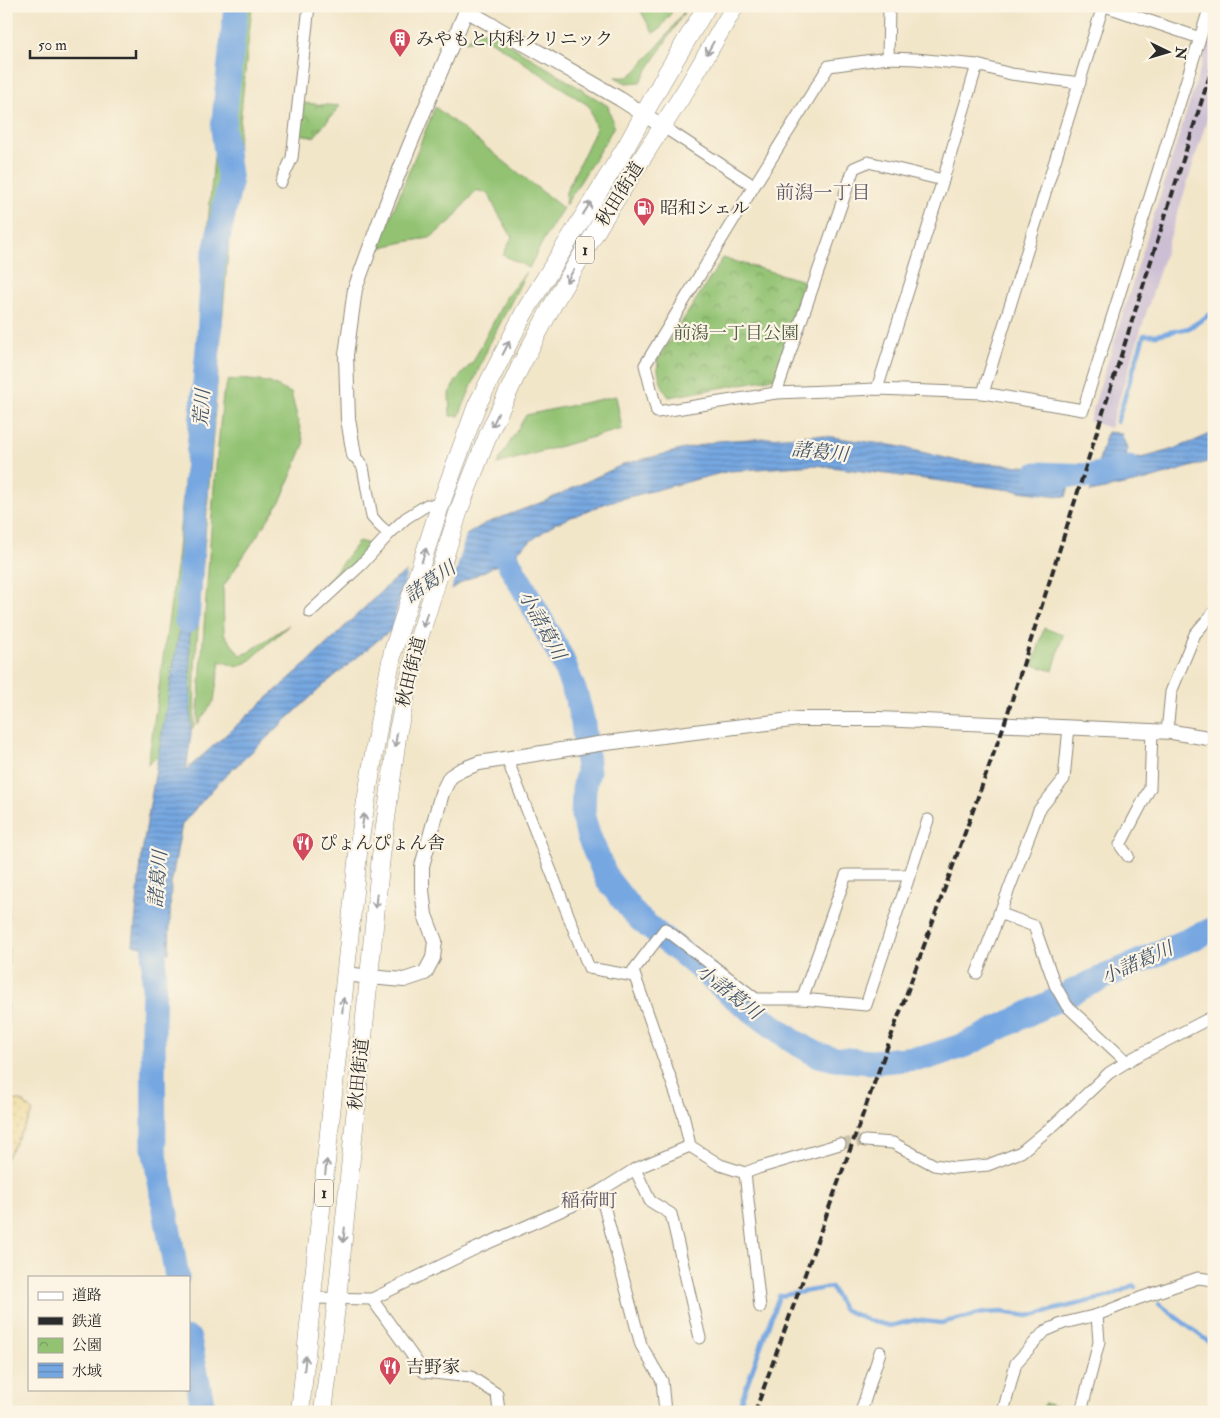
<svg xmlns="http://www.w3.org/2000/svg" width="1220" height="1418" font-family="'IM FELL Double Pica','Noto Serif JP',serif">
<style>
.industrial{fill:#ccbed3}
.green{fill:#92c272;stroke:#5e764e}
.sand{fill:url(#sand-dots);stroke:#8c8264}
.park{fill:url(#park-crowns);stroke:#5e764e}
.water{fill:url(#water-rules);stroke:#506986}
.pier{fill:#f2e6c9}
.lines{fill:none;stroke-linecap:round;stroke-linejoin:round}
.stream{stroke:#76a7e1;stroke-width:4.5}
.river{stroke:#76a7e1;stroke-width:25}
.minor-tunnel{stroke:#cac1a9;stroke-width:11;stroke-dasharray:11 5.5;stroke-linecap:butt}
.minor-casing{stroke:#8e887a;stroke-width:13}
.tertiary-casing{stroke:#8e887a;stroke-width:16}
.primary-casing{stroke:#8e887a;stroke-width:19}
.minor{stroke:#fff;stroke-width:11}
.tertiary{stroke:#fff;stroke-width:14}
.primary{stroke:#fff;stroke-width:18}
.rail{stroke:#2b2b2b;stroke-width:4;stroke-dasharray:8 4;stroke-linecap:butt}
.oneway{stroke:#a0a0a0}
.labels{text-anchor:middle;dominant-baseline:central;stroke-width:4.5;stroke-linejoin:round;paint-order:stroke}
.shield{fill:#fcf5e5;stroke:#6a6863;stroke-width:1}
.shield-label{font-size:16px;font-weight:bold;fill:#2b2b2b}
.poi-label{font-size:18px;fill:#2b2b2b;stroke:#fcf5e5;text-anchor:start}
.street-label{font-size:18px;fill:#2b2b2b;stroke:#fcf5e5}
.park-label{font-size:18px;fill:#4a5840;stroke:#fcf5e5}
.neighbourhood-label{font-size:19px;fill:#5c5767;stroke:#fcf5e5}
.water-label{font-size:19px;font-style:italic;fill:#45566b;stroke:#fcf5e5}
</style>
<defs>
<pattern id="sand-dots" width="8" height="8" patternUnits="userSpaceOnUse" patternTransform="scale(1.25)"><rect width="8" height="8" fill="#eeda9e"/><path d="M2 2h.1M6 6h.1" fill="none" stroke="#cb8" stroke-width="1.8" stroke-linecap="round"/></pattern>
<pattern id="park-crowns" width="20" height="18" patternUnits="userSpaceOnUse" patternTransform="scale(1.25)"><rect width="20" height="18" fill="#92c272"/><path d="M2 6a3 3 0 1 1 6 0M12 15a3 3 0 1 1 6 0" fill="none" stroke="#779e5e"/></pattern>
<pattern id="water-rules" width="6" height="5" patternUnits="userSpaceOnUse" patternTransform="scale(1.25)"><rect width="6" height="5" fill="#76a7e1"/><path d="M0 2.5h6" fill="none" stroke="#6188b7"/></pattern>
</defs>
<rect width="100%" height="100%" fill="#fcf5e5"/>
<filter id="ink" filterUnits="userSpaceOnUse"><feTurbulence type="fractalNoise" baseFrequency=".02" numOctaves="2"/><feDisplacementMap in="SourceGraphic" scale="10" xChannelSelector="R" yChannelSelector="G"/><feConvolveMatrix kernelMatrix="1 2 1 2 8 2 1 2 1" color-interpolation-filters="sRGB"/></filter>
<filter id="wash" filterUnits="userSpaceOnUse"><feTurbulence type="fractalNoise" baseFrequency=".0096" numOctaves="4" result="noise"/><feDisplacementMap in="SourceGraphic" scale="20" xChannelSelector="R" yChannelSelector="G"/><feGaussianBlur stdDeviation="1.12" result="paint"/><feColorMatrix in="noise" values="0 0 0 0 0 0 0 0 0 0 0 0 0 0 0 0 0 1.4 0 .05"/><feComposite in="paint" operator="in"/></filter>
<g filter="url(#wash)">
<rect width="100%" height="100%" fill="#f2e6c9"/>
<path class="industrial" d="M1214,25V98L1110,428L1089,421Z"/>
<g class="green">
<path d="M228,6H252C228,226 212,447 195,667L194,727L148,764L177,560Z"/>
<path d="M638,6H676L660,29L653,33Z"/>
<path d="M688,6L640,82L626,83L615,77H628L636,71L664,39Z"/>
<path d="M475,31H488L608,106L614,126L607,139L565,206L566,192L596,129L589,106L487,38L465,42Z"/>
<path d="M435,107L563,208L544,239L529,268L503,255L512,237L495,208L489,194L476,190L451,221L430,238L404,242L378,248Z"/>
<path d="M527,271L489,345L459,416H450L449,393L456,381L474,360L506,297Z"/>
<path d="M240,379L268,382L291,393L304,444L281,500L223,587L224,634L240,655L247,653L289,625L248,662L237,667L220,661L214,701L197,725L214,487L223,395L228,381Z"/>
<path d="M616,396L622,429L497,464L526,415Z"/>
<path d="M359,541L372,545L360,560L309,605Z"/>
<path d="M1044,628L1063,635L1053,671L1033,665Z"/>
</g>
<g class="sand">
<path d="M6,846L9,848L8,1022L6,1047Z"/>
<path d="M6,1098L23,1102L33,1112L6,1159Z"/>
</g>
<g class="park">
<path d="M302,103L340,106L314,137L300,134Z"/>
<path d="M723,258L804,281L775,378L669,397C662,389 656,371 658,359Z"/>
<path d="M1045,1403L1071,1412H1042Z"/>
</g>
<g class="water">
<path d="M1107,432L1121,433L1127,449L1126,460C1152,458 1190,444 1214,432V460L1143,481L1090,492Z"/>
<path d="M817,435L897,446L958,461L1073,470L1066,497L815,465L729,471L609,502L554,524L517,551L527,573L510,583L497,565L464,581L383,636L326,683L219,782L182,824L171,884L169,953L133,945L142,852L190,567L189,588L191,735L186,770L307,663L391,582L484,524L545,501L624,464L717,441Z"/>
</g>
<path class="pier" d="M467,531L450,594L391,634L408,568Z"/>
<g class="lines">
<g class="stream">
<path d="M1117,422L1144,335H1156L1189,328L1214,312"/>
<path d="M1159,1304L1214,1346"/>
<path d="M737,1412L779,1296L831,1287L843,1309L867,1320L890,1326L915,1320L941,1323L983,1313L1002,1312L1028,1316L1111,1296L1133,1285L1135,1287"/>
</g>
<g class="river">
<path d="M1037,474L1091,476L1129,468"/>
<path d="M501,549L524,589L561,657L576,695L583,723L588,771L584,789L583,817L589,837L607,879L636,916L660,936L682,953L734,997L793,1041L818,1055L836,1059L871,1062L928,1057L965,1045L1086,985L1214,929"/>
<path d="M187,621L196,483L209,337L213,261L230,183L223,129L236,6"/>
<path d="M155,916L153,1029L154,1148L177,1277"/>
<path d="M189,1339L204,1412"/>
</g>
</g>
</g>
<g filter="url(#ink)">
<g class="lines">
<path class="minor-tunnel" d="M840,1144L865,1141"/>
<g class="minor-casing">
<g id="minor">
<path d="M1105,6L1200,38"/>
<path d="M888,58L889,6"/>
<path d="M1080,83L1011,74L977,65L916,59L888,58L829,66L754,186L645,365L657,412L776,393L877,389L983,393L1083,410L1210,6"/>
<path d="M662,126L754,186"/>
<path d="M281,182L292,158L309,6"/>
<path d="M877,389L943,180L977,65"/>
<path d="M776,393L854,168L868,162L943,180"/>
<path d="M983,393L1103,6"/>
<path d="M354,455L363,467L372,517L379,525L389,534L406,518L427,505L440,506"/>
<path d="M310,612L362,564L389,534"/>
<path d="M1167,732L1171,692L1195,634L1214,612"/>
<path d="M507,759L589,968L634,976"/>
<path d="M1128,856L1120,845L1150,788L1152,731"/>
<path d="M999,913L1034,926L1055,985L1067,1006L1127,1062"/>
<path d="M977,973L1039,810L1064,779L1069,727"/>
<path d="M802,999L846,875H909"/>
<path d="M865,1141L893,1143L934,1165L954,1168L988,1165L1021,1152L1055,1124L1109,1073L1133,1058L1214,1016"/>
<path d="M840,1144L758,1168L745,1173L720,1165L690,1146L683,1114L633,971L665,929L756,999H802L866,1005L928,820"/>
<path d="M635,1169L650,1201L671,1214L700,1338"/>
<path d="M745,1173L760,1307"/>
<path d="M600,1191L641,1345L662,1381L665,1412"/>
<path d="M312,1298L372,1299L477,1248L574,1205L600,1191L635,1169L690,1146"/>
<path d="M372,1299L424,1372L471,1377L497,1394L499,1412"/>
<path d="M861,1412L880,1352"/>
<path d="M1003,1412L1016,1363L1045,1331L1064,1323L1097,1315L1140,1298L1198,1278L1214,1280"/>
<path d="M1081,1412L1099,1342L1097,1315"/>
</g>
</g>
<g class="tertiary-casing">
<g id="tertiary">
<path d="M466,10L620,99L662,126"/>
<path d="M354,455L348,419L346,355L355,289L382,215L409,147L468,6"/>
<path d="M347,974L369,977L404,980L425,973L433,958L435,941L425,915L422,890V866L442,793L450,777L461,770L479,763L598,744L799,719H879L1172,732L1214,739"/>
</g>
</g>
<g class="primary-casing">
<g id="primary">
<path d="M300,1412L359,844L379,723L393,651L440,506L477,405L524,313L626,147L665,76L707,6"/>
<path d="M323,1412L337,1299L381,856L398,730L418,641L460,507L489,433L520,367L552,306L602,221L687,88L735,6"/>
</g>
</g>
<use href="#minor" class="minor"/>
<use href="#tertiary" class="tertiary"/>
<use href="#primary" class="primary"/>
<path class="rail" d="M755,1412L1004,725L1214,62"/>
</g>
<defs><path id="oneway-shaft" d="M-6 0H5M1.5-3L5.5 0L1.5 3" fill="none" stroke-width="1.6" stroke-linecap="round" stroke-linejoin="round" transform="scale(1.25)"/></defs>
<g class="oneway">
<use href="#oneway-shaft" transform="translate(710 48) rotate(120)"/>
<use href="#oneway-shaft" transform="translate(587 208) rotate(-58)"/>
<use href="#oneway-shaft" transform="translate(570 276) rotate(121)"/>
<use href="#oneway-shaft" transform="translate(506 348) rotate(-63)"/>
<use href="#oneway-shaft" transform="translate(495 420) rotate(115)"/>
<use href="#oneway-shaft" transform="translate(424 555) rotate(-72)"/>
<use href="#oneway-shaft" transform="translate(425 620) rotate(107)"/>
<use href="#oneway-shaft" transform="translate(396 740) rotate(98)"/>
<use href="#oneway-shaft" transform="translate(363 821) rotate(-81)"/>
<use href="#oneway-shaft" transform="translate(376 901) rotate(96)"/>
<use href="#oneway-shaft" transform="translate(343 1005) rotate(-84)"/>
<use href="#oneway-shaft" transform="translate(326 1167) rotate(-84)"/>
<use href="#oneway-shaft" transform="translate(344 1235) rotate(96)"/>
<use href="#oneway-shaft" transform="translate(305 1363) rotate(-84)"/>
</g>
</g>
<defs>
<g id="building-pin" transform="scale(1.125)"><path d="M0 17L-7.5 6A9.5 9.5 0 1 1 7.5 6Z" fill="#d1495b" stroke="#fcf5e5"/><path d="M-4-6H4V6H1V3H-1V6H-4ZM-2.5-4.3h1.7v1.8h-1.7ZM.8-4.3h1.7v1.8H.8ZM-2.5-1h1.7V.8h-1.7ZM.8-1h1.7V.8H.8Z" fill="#fff"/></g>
<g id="fuel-pin" transform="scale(1.125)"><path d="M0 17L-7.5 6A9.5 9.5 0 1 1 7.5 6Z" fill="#d1495b" stroke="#fcf5e5"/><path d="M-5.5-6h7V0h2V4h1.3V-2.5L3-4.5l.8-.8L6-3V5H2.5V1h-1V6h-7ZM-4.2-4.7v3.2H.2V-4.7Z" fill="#fff"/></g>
<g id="restaurant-pin" transform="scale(1.125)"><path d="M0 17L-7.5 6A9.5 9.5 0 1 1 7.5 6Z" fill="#d1495b" stroke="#fcf5e5"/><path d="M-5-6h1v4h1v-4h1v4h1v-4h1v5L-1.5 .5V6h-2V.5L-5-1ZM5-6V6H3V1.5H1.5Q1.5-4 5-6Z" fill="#fff"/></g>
</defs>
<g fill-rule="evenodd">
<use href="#building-pin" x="400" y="39"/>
<use href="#fuel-pin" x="644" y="208"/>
<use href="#restaurant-pin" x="303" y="843"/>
<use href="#restaurant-pin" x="390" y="1367"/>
</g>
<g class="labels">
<g class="shield">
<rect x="576" y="236.5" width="18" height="27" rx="4"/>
<rect x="315" y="1179.5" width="18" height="27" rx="4"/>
</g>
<g class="shield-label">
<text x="585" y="250">1</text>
<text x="324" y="1193">1</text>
</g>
<g class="poi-label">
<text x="416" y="39">みやもと内科クリニック</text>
<text x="660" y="208">昭和シェル</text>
<text x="319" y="843">ぴょんぴょん舎</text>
<text x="406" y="1367">吉野家</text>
</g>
<g class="street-label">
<text transform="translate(620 194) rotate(-58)">秋田街道</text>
<text transform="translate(411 672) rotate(-76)">秋田街道</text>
<text transform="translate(359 1074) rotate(-84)">秋田街道</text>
</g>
<g class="park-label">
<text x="736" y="333">前潟一丁目公園</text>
</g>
<g class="neighbourhood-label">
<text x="823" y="193">前潟一丁目</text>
<text x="589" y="1201">稲荷町</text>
</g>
<g class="water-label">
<text transform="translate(202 408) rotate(-86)">荒川</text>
<text transform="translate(820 452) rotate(6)">諸葛川</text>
<text transform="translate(430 582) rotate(-34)">諸葛川</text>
<text transform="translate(542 625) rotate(61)">小諸葛川</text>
<text transform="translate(158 879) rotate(-85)">諸葛川</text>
<text transform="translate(1137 963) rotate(-24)">小諸葛川</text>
<text transform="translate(729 992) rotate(38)">小諸葛川</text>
</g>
</g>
<rect width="1220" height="1418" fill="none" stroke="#fcf5e5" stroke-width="25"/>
<rect x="28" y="1276" width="162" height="115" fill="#fcf5e5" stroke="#a8a49b"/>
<rect x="38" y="1292" width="25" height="8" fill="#ffffff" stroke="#a8a49b"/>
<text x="72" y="1300" font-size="15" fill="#2b2b2b">道路</text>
<rect x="38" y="1317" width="25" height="8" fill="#2b2b2b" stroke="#a8a49b"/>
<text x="72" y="1326" font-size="15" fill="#2b2b2b">鉄道</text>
<rect x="38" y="1338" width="25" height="15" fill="url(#park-crowns)" stroke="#a8a49b"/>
<text x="72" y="1350" font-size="15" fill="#2b2b2b">公園</text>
<rect x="38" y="1363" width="25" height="15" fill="url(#water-rules)" stroke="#a8a49b"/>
<text x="72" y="1376" font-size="15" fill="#2b2b2b">水域</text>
<g transform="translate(1168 52) rotate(95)" stroke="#fcf5e5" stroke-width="4" paint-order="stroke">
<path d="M0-4L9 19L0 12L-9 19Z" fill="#2b2b2b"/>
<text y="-8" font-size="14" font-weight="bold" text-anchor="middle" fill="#2b2b2b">N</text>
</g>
<path d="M30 50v8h106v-8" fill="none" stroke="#2b2b2b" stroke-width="2.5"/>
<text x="38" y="50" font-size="15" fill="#2b2b2b" stroke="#fcf5e5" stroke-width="4" paint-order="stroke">50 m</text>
</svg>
